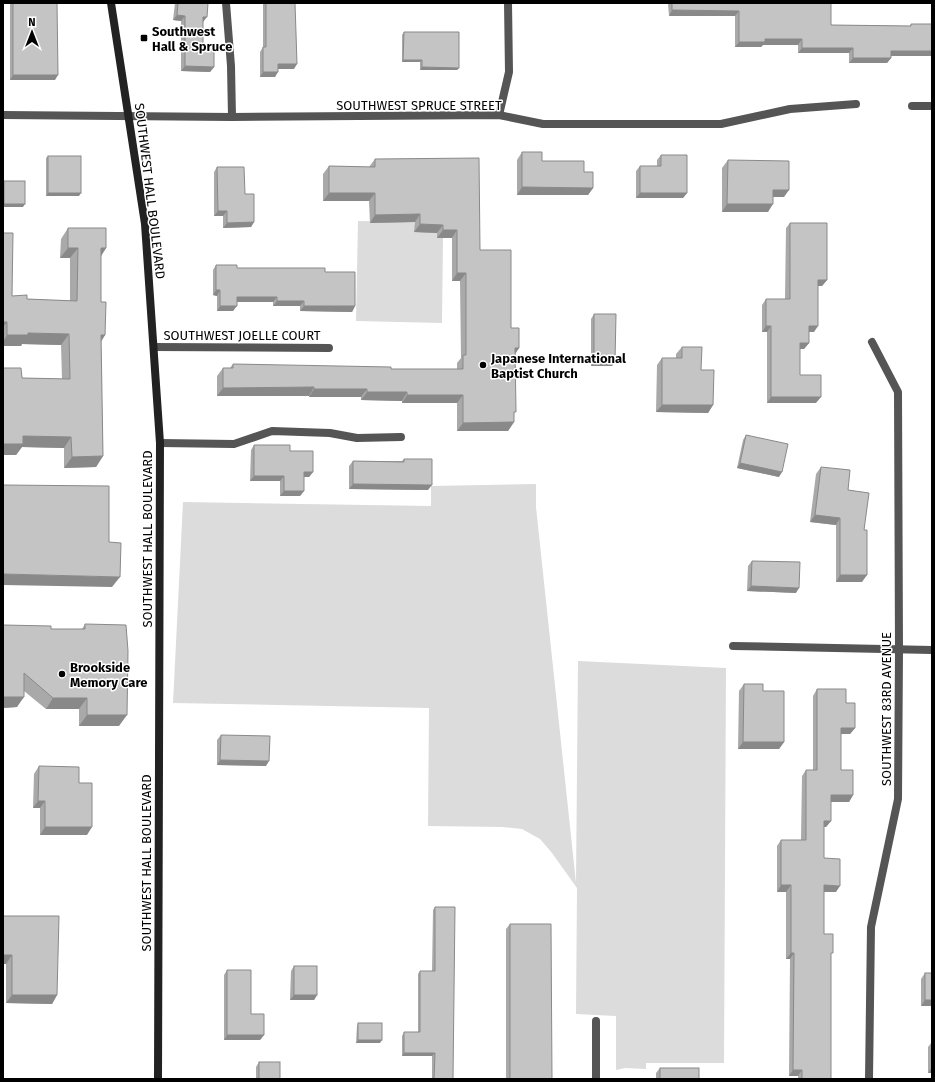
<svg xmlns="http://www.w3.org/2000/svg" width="935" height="1082" font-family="'Fira Sans',sans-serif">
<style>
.green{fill:#dcdcdc}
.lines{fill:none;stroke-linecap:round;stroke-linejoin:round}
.street{stroke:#555;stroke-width:8}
.secondary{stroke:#222;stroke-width:8}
.wall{fill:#a9a9a9}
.shaded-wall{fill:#898989}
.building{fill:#c4c4c4;stroke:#898989}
.poi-dot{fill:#000;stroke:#fff;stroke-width:1.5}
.labels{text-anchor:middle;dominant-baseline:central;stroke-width:3;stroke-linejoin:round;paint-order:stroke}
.poi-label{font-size:13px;font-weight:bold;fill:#000;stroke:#fff;text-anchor:start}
.street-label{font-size:13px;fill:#000;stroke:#fff}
</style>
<rect width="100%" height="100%" fill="#fff"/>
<g class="green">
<path d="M358,221L415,222L437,233V238H443L442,323L356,321Z"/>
<path d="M536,484V507L576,883L578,661L726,668L724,1063H646V1069L625,1068L616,1070V1016L576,1014L577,888L552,853L540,839L522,829L502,827L428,826L429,708L173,703L183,502L431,506V486Z"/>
</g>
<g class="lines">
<g class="street">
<path d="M226,3L231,66L232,117"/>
<path d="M912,106H932"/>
<path d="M3,115L232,117L499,115L543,124H721L790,109L856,104"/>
<path d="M499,115L509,72L508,3"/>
<path d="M154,347L329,348"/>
<path d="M160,443L234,444L272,431L330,433L357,438L401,437"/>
<path d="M733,646L932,650"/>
<path d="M596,1079V1021"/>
<path d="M869,1079L871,927L898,799L899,650L898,392L872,342"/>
</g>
<path class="secondary" d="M111,3L145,224L160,443L158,1079"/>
</g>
<g class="wall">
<path d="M10,3H57L55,80H10Z"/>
<path d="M175,3H208L203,22V49L214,67L210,72L181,71V21L173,20Z"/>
<path d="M263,3H295L294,69H278L275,77H260V52L263,47Z"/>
<path d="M668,3H831V25L910,26L911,24H932V18V56H891V58L887,63H849V53H798V45H763L761,47H735V16H669Z"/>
<path d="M404,32L459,68L457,70H420V62H402V35Z"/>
<path d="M522,152L542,161L593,188L588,195H517V160Z"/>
<path d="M661,155L687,193L683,198H636V171L640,166H657V160Z"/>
<path d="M48,156L79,196H46V158Z"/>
<path d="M375,159L480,250L519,348L515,353L514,422L508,431H457V403H402V401L361,400V397H309V396H217V376L223,368H230L233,364L391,369H457V363L461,358L460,281H452V238H437V233L414,232L415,222L370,223L369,201H323V174L329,166L369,167Z"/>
<path d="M728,160L784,197H773L768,212H722V168Z"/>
<path d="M217,167L245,194L254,222L251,227L223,228V216H214V172Z"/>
<path d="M4,181L23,207H3V182Z"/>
<path d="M790,223L827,280L822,286H818L814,332H809V343L804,349H800V375L816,403H767V332H762V305L766,299H785L786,228Z"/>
<path d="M68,228L106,248L101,256V302L105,335L101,342L103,456L96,467L64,468V448L22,447L16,455H3V368L22,378L62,379L61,345L22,344L21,346H3V233L12,296L27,299L70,301V258H60L61,239Z"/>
<path d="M216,265L237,268L325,272L355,306L352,312L300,311V306H273V302H237L233,311H217V296L213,295V270Z"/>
<path d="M594,314L615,361L612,366H591V319Z"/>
<path d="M682,347L701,370L713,405L708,413L656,412L657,365L662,358H676V354Z"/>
<path d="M746,435L779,477L737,468L743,440Z"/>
<path d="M254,445L290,451L313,472L309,477H304V491L300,496H280V481H250L251,450Z"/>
<path d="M404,459L428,490L349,489V466L353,461H402Z"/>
<path d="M821,467L848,490L864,530L862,582H836V525L810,522L816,474Z"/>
<path d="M752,561L796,593L747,591L748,566Z"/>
<path d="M85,624L119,726H79V709H46L24,691L17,707L3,708V625L51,629H82Z"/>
<path d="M744,684L763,691L784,742L779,749H738L739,691Z"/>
<path d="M817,689L846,703L855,728L850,734H841V770L853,795L849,802H831V821L826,827H824V858L836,892H824V934L831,955V1079H798V1076H789L790,959H786V892H777V846L781,840H801L802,776L806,770H813V696Z"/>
<path d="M221,735L266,766L217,765V740Z"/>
<path d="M39,766L79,783L87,835H40V808H33L34,774Z"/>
<path d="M435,907L453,1079H432V1056H402V1036L404,1032H418V974L420,971H432L433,910Z"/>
<path d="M3,916L57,995L52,1004L6,1003V964Z"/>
<path d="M510,924L552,1079H506V929Z"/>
<path d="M294,966L317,995L314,1000H290L291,971Z"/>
<path d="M227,970L251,1014L264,1035L260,1040H224V975Z"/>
<path d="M925,973L932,1006H921V979Z"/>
<path d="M358,1023L380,1043H356L357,1026Z"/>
<path d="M932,1042V1073H928V1047Z"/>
<path d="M259,1062L280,1079H256V1067Z"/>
<path d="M660,1068L699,1079H656V1073Z"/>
</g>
<g class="shaded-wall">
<path d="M418,3H448L447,4H417Z"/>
<path d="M574,3H606L605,4H573Z"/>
<path d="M672,10L739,11L735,16H669Z"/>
<path d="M177,15L185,16L181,21L173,20Z"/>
<path d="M203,17H207L203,22Z"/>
<path d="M765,39H802L798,45H763L761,47H735L739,42Z"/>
<path d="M802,48H853L849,53H798Z"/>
<path d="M891,51H932V56H887Z"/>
<path d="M853,58H891L887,63H849Z"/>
<path d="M403,60H422L420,62H402Z"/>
<path d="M278,64H297L294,69H275Z"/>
<path d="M185,66L214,67L210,72L181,71Z"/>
<path d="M422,67L459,68L457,70H420Z"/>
<path d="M263,72H278L275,77H260Z"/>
<path d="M13,75H58L55,80H10Z"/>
<path d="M522,187L593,188L588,195H517Z"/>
<path d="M773,190H789L784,197H768Z"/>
<path d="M48,193H81L79,196H46Z"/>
<path d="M329,193H375L369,201H323Z"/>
<path d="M640,193H687L683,198H636Z"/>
<path d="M4,204H25L23,207H3Z"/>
<path d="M727,204H773L768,212H722Z"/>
<path d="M218,211H227L223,216H214Z"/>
<path d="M420,214L415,222L370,223L375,215Z"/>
<path d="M254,222L251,227L223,228L227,223Z"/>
<path d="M420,224L443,225L437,233L414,232Z"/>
<path d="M443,230H457L452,238H437Z"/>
<path d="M68,248H78L70,258H60Z"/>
<path d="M101,248H106L99,259Z"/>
<path d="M457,273H466L460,281H452Z"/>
<path d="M818,280H827L822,286H814Z"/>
<path d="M216,290H220L217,296L213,295Z"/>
<path d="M237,297H277L273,302H233Z"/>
<path d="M277,301H304L300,306H273Z"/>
<path d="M220,306H237L233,311H217Z"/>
<path d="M304,306H355L352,312L300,311Z"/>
<path d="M3,322H7L3,327Z"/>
<path d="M766,326H771L767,332H762Z"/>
<path d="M809,326H818L814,332H805Z"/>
<path d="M28,333L69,334L61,345L22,344L21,346H3V342L7,335Z"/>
<path d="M101,335H105L98,346Z"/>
<path d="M800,343H809L804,349H796Z"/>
<path d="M515,348H519L514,356Z"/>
<path d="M594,361H615L612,366H591Z"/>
<path d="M314,387L309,396H217L223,388Z"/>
<path d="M314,389H367L361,397H309Z"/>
<path d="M367,392H407L402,401L361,400Z"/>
<path d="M407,395H463L457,403H402Z"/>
<path d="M771,397H821L816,403H767Z"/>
<path d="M662,405H713L708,413L656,412Z"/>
<path d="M514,422L508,431H457L463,423Z"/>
<path d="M23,436L71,437L64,448L22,447L16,455H3V444Z"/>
<path d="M103,456L96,467L64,468L72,457Z"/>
<path d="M740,463L782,472L779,477L737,468Z"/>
<path d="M304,472H313L309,477H300Z"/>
<path d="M254,476H284L280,481H250Z"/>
<path d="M353,484L432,485L428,490L349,489Z"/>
<path d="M284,491H304L300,496H280Z"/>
<path d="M815,515L840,518L836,525L810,522Z"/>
<path d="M3,574L120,577L112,587L3,585Z"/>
<path d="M840,575H867L862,582H836Z"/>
<path d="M751,586L799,588L796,593L747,591Z"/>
<path d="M3,697H24L17,707L3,708Z"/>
<path d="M53,698H87L79,709H46Z"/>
<path d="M87,715H127L119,726H79Z"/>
<path d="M841,728H855L850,734H837Z"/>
<path d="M743,742H784L779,749H738Z"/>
<path d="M220,760L269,761L266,766L217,765Z"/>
<path d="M831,795H853L849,802H827Z"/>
<path d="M38,801H45L40,808H33Z"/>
<path d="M824,821H831L826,827H820Z"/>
<path d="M45,827H92L87,835H40Z"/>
<path d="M781,885H791L786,892H777Z"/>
<path d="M824,885L840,886L836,892H820Z"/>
<path d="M791,953H794L790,959H786Z"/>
<path d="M3,955H12L6,964H3Z"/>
<path d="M12,995H57L52,1004L6,1003Z"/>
<path d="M294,995H317L314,1000H290Z"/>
<path d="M925,1000H932V1006H921Z"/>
<path d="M227,1035H264L260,1040H224Z"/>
<path d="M358,1040H382L380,1043H356Z"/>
<path d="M404,1053H435L432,1056H402Z"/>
<path d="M932,1067V1073H928Z"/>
<path d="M793,1070H802L798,1076H789Z"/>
</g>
<g class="building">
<path d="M13,3H57L58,75H13Z"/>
<path d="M178,3H208L207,17H203V49H214V67L185,66V16L177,15Z"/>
<path d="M266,3H295L297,64H278V72H263V47H266Z"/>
<path d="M672,3H831V25L911,26V24H932V51H891V58H853V48H802V39H765V42H739V11L672,10Z"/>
<path d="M404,32H459V68L422,67V60H403Z"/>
<path d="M522,152H542V161H584V172H593V188L522,187Z"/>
<path d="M661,155H687V193H640V166H661Z"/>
<rect x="48" y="156" width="33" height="37"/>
<path d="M479,158L480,250H511V328H519V348H515L516,412H514V422L463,423V395H407V392H367V389H314V387L223,388V368H233V364L391,367V369H463V355H466V273H457V230H443V225L420,224V214L375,215V193H329V166L375,167V159Z"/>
<path d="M728,160L789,161V190H773V204H727Z"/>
<path d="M217,167H244L245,194H254V222L227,223V211H218Z"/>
<rect x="4" y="181" width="21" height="23"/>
<path d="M790,223H827V280H818V326H809V343H800V375H821V397H771V326H766V299H790Z"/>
<path d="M68,228H106V248H101V302H106L105,335H101L103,456L72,457L71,437L23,436V444H3V368H21L22,378L70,379L69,334L28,333V335H7V322H3V233H13L12,296L27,295V299L77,301L78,248H68Z"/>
<path d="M216,265H237V268H325V272H355V306H304V301H277V297H237V306H220V290H216Z"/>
<path d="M594,314H616L615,361H594Z"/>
<path d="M682,347H702L701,370H714L713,405H662V358H682Z"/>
<path d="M746,435L788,444L782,472L740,463Z"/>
<path d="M254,445H290V451H313V472H304V491H284V476H254Z"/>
<path d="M404,459H432V485L353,484V461L404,462Z"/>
<path d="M821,467L850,470L848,490L869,493L864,530H867V575H840V518L815,515Z"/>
<path d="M3,485L109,486V542L121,543L120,577L3,574Z"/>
<path d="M752,561L800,562L799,588L751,586Z"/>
<path d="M85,624L126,625L128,651L127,715H87V698H53L24,673V697H3V625L51,626V629H85Z"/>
<path d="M744,684H763V691H784V742H743Z"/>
<path d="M817,689H846V703H855V728H841V770H853V795H831V821H824V858L840,859V886L824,885V934H833V953H831V1079H802V1070H793L794,953H791V885H781V840H806V770H817Z"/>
<path d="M221,735L270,736L269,761L220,760Z"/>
<path d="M39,766L79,767V783H92V827H45V801H38Z"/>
<path d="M435,907H455L453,1079H434L435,1053H404V1032H420V971H435Z"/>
<path d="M3,916H59L57,995H12V955H3Z"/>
<path d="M510,924H551L552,1079H510Z"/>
<rect x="294" y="966" width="23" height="29"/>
<path d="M227,970H251V1014H264V1035H227Z"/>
<rect x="925" y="973" width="7" height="27"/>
<rect x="358" y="1023" width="24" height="17"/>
<rect x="259" y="1062" width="21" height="17"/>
<rect x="660" y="1068" width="39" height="11"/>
</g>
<g class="poi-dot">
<rect x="140" y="34" width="8" height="8" rx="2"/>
<circle cx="483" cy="365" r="4"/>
<circle cx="62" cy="674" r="4"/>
</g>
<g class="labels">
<g class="poi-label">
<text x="152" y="31">Southwest<tspan x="152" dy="15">Hall &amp; Spruce</tspan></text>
<text x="491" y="358">Japanese International<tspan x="491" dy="15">Baptist Church</tspan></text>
<text x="70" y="667">Brookside<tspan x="70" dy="15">Memory Care</tspan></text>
</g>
<g class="street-label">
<text x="419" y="105">SOUTHWEST SPRUCE STREET</text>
<text transform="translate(150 191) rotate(83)">SOUTHWEST HALL BOULEVARD</text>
<text x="242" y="335">SOUTHWEST JOELLE COURT</text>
<text transform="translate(147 539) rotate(-90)">SOUTHWEST HALL BOULEVARD</text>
<text transform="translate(886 709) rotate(-90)">SOUTHWEST 83RD AVENUE</text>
<text transform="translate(146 863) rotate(-90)">SOUTHWEST HALL BOULEVARD</text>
</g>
</g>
<rect width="935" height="1082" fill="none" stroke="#000000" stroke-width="8"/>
<g transform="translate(32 32)" stroke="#ffffff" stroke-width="3" paint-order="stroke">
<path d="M0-3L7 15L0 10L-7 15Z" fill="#000000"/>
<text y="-6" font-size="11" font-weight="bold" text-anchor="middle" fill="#000000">N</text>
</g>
</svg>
